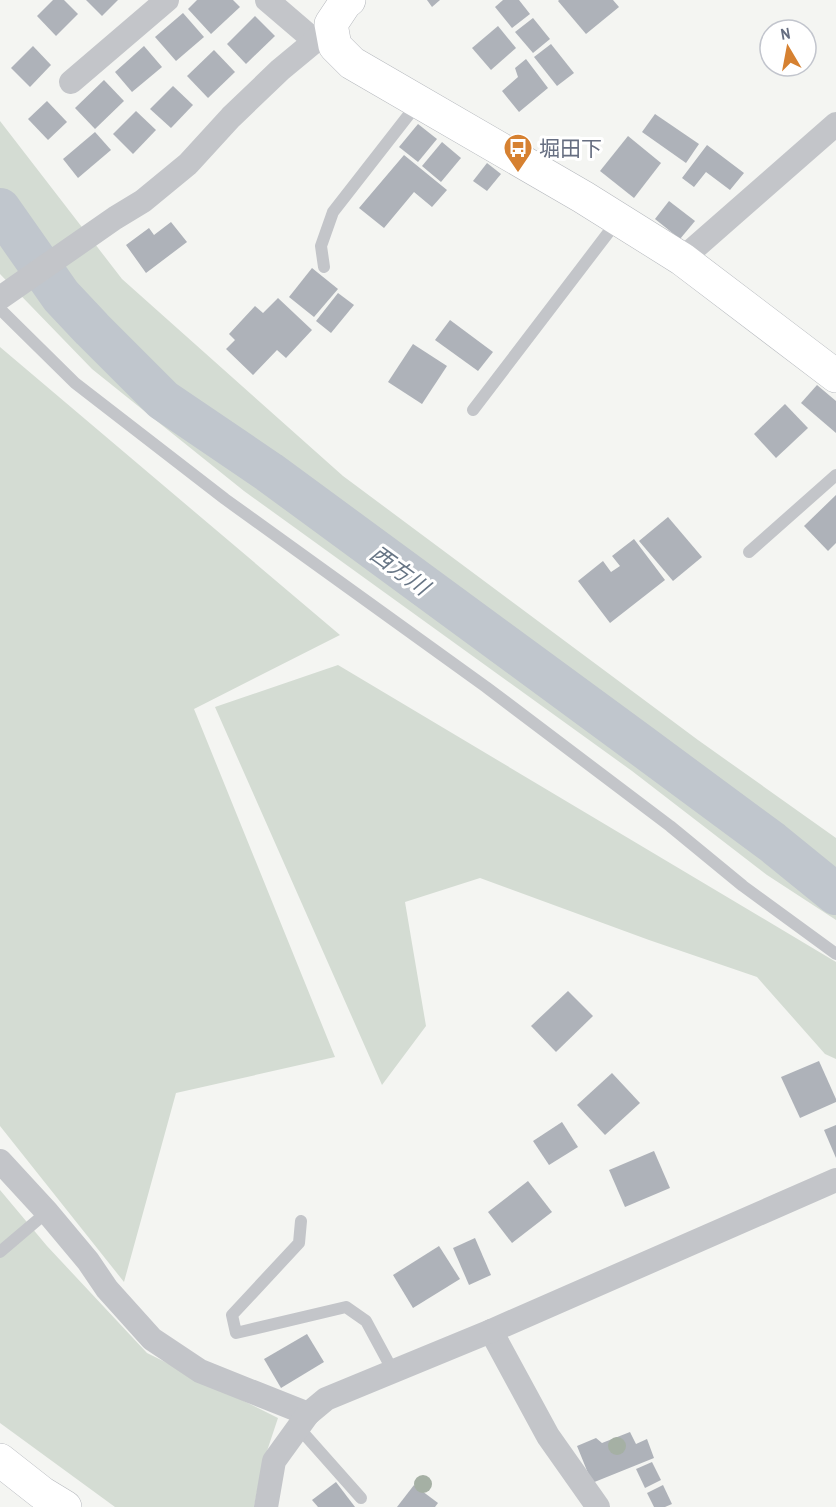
<svg xmlns="http://www.w3.org/2000/svg" width="836" height="1507" font-family="'Archivo Narrow','Noto Sans JP',sans-serif">
<style>
.green{fill:#d4dcd3}
.lines{fill:none;stroke-linecap:round;stroke-linejoin:round}
.river{stroke:#c0c6cd;stroke-width:42}
.building{fill:#aeb2b9}
.secondary-casing{stroke:#b5b8bd;stroke-width:34}
.lane{stroke:#c3c5c9;stroke-width:12}
.street{stroke:#c3c5c9;stroke-width:24}
.secondary{stroke:#fff;stroke-width:33}
.tree{fill:#a5b0a4}
.labels{text-anchor:middle;dominant-baseline:central;stroke-width:6;stroke-linejoin:round;paint-order:stroke}
.poi-label{font-size:21px;fill:#666e81;stroke:#fff;text-anchor:start}
.water-label{font-size:22px;font-style:italic;fill:#677585;stroke:#fff}
</style>
<rect width="100%" height="100%" fill="#f4f5f2"/>
<g class="green">
<path d="M0,121L122,279L343,476L698,740L836,838V920L767,875L632,771L244,491L92,369L0,274Z"/>
<path d="M0,347L340,635L194,709L335,1057L176,1093L124,1282L0,1126Z"/>
<path d="M338,665L836,962V1059L825,1054L757,977L649,940L480,878L405,902L426,1026L382,1085L215,707Z"/>
<path d="M0,1190L47,1246L147,1353L278,1418L262,1466L254,1507H115L0,1423Z"/>
</g>
<g class="lines">
<path class="river" d="M0,209L61,296L92,329L163,400L269,472L638,743L772,842L836,894"/>
</g>
<g class="building">
<path d="M53,0H64L78,14L56,36L37,16Z"/>
<path d="M86,0H118L102,16Z"/>
<path d="M197,0H233L240,7L211,34L188,9Z"/>
<path d="M427,0H440L432,7Z"/>
<path d="M503,0H519L530,14L512,28L495,7Z"/>
<path d="M559,0H613L619,7L586,34L558,1Z"/>
<path d="M183,13L204,37L176,61L155,37Z"/>
<path d="M255,16L275,36L246,64L227,44Z"/>
<path d="M533,18L550,39L533,53L515,32Z"/>
<path d="M498,26L516,48L491,70L472,48Z"/>
<path d="M551,44L574,73L557,86L534,57Z"/>
<path d="M33,46L51,65L30,87L11,68Z"/>
<path d="M144,46L162,67L132,92L115,72Z"/>
<path d="M214,50L235,72L208,98L187,76Z"/>
<path d="M526,59L548,88L519,112L502,91L518,77L515,68Z"/>
<path d="M104,80L124,101L95,129L75,108Z"/>
<path d="M173,86L193,105L171,128L150,109Z"/>
<path d="M47,101L67,122L48,140L28,119Z"/>
<path d="M136,111L156,130L133,154L113,134Z"/>
<path d="M655,114L699,144L686,163L642,132Z"/>
<path d="M418,124L437,139L418,162L399,147Z"/>
<path d="M95,132L111,150L78,178L63,159Z"/>
<path d="M628,136L661,163L634,198L600,171Z"/>
<path d="M442,142L461,158L441,182L422,166Z"/>
<path d="M707,145L744,173L730,190L706,172L694,187L682,178Z"/>
<path d="M404,155L447,190L432,207L414,192L384,228L359,208Z"/>
<path d="M487,163L501,174L487,191L473,181Z"/>
<path d="M669,201L695,221L680,239L655,219Z"/>
<path d="M171,222L187,242L146,273L126,245L149,228L154,235Z"/>
<path d="M312,268L338,289L314,317L289,297Z"/>
<path d="M338,293L354,305L331,333L316,321Z"/>
<path d="M278,298L312,330L286,358L277,350L253,375L226,349L235,340L229,334L255,306L263,313Z"/>
<path d="M450,320L493,352L478,371L435,340Z"/>
<path d="M413,344L447,366L422,404L388,382Z"/>
<path d="M817,385L836,401V433L801,403Z"/>
<path d="M785,404L808,428L776,458L754,434Z"/>
<path d="M836,495V543L828,551L804,526Z"/>
<path d="M668,517L702,557L673,581L639,541Z"/>
<path d="M634,539L665,580L610,623L578,581L603,561L611,572L620,566L612,556Z"/>
<path d="M568,991L593,1016L556,1052L531,1026Z"/>
<path d="M819,1061L836,1099V1102L800,1118L781,1077Z"/>
<path d="M612,1073L640,1103L605,1135L577,1105Z"/>
<path d="M562,1122L578,1147L549,1165L533,1141Z"/>
<path d="M836,1125V1158L824,1130Z"/>
<path d="M654,1151L670,1188L625,1207L609,1170Z"/>
<path d="M528,1181L552,1212L512,1243L488,1212Z"/>
<path d="M475,1238L491,1275L469,1285L453,1248Z"/>
<path d="M439,1246L460,1279L413,1308L393,1275Z"/>
<path d="M307,1334L324,1362L281,1388L264,1359Z"/>
<path d="M630,1432L636,1444L647,1439L654,1458L592,1483L577,1446L596,1438L602,1443Z"/>
<path d="M652,1462L661,1480L645,1488L636,1469Z"/>
<path d="M336,1482L355,1507H318L312,1500Z"/>
<path d="M414,1485L438,1503L435,1507H397Z"/>
<path d="M663,1485L672,1504L665,1507H654L647,1493Z"/>
</g>
<g class="lines">
<g class="secondary-casing">
<g id="secondary">
<path d="M349,0L345,3L331,24L335,46L352,63L583,197L682,259L836,376"/>
<path d="M0,1460L42,1493L65,1507"/>
</g>
</g>
<g class="lane">
<path d="M324,267L321,246L333,212L418,103"/>
<path d="M0,309L75,383L225,499L486,687L670,826L743,886L836,954"/>
<path d="M473,410L618,220"/>
<path d="M749,552L836,475"/>
<path d="M301,1221L299,1243L232,1315L236,1333L346,1307L366,1321L393,1371"/>
<path d="M0,1252L47,1212"/>
<path d="M298,1427L361,1498"/>
</g>
<g class="street">
<path d="M267,0L315,41"/>
<path d="M71,82L167,0"/>
<path d="M682,259L836,124"/>
<path d="M0,298L115,218L143,201L188,164L231,117L280,70L315,41L331,24"/>
<path d="M0,1161L47,1212L88,1261L107,1289L152,1339L200,1371L308,1414"/>
<path d="M491,1331L548,1436L598,1507"/>
<path d="M266,1507L274,1461L308,1414L326,1399L491,1331L836,1180"/>
</g>
<use href="#secondary" class="secondary"/>
</g>
<g class="tree">
<circle cx="617" cy="1446" r="9"/>
<circle cx="423" cy="1484" r="9"/>
</g>
<defs>
<g id="bus-pin" transform="scale(1.5)"><path d="M0 17L-7.5 6A9.5 9.5 0 1 1 7.5 6Z" fill="#d68131" stroke="#fff"/><path d="M-5-6H5V4H4V6H2V4H-2V6H-4V4H-5ZM-3.5-4V0h7V-4ZM-3.5 1.2v1.5H-2V1.2ZM2 1.2v1.5H3.5V1.2Z" fill="#fff"/></g>
</defs>
<g fill-rule="evenodd">
<use href="#bus-pin" x="518" y="148"/>
</g>
<g class="labels">
<g class="poi-label">
<text x="539" y="148">堀田下</text>
</g>
<g class="water-label">
<text transform="translate(400 570) rotate(36)">西方川</text>
</g>
</g>
<g transform="translate(788 48) rotate(350)"><circle r="28" fill="#ffffff" stroke="#c2c5cd" stroke-width="1.5"/>
<path d="M0-4.5L10 22L0 15L-10 22Z" fill="#d68131"/>
<text y="-9" font-size="16" font-weight="bold" text-anchor="middle" fill="#666e81">N</text>
</g>
</svg>
